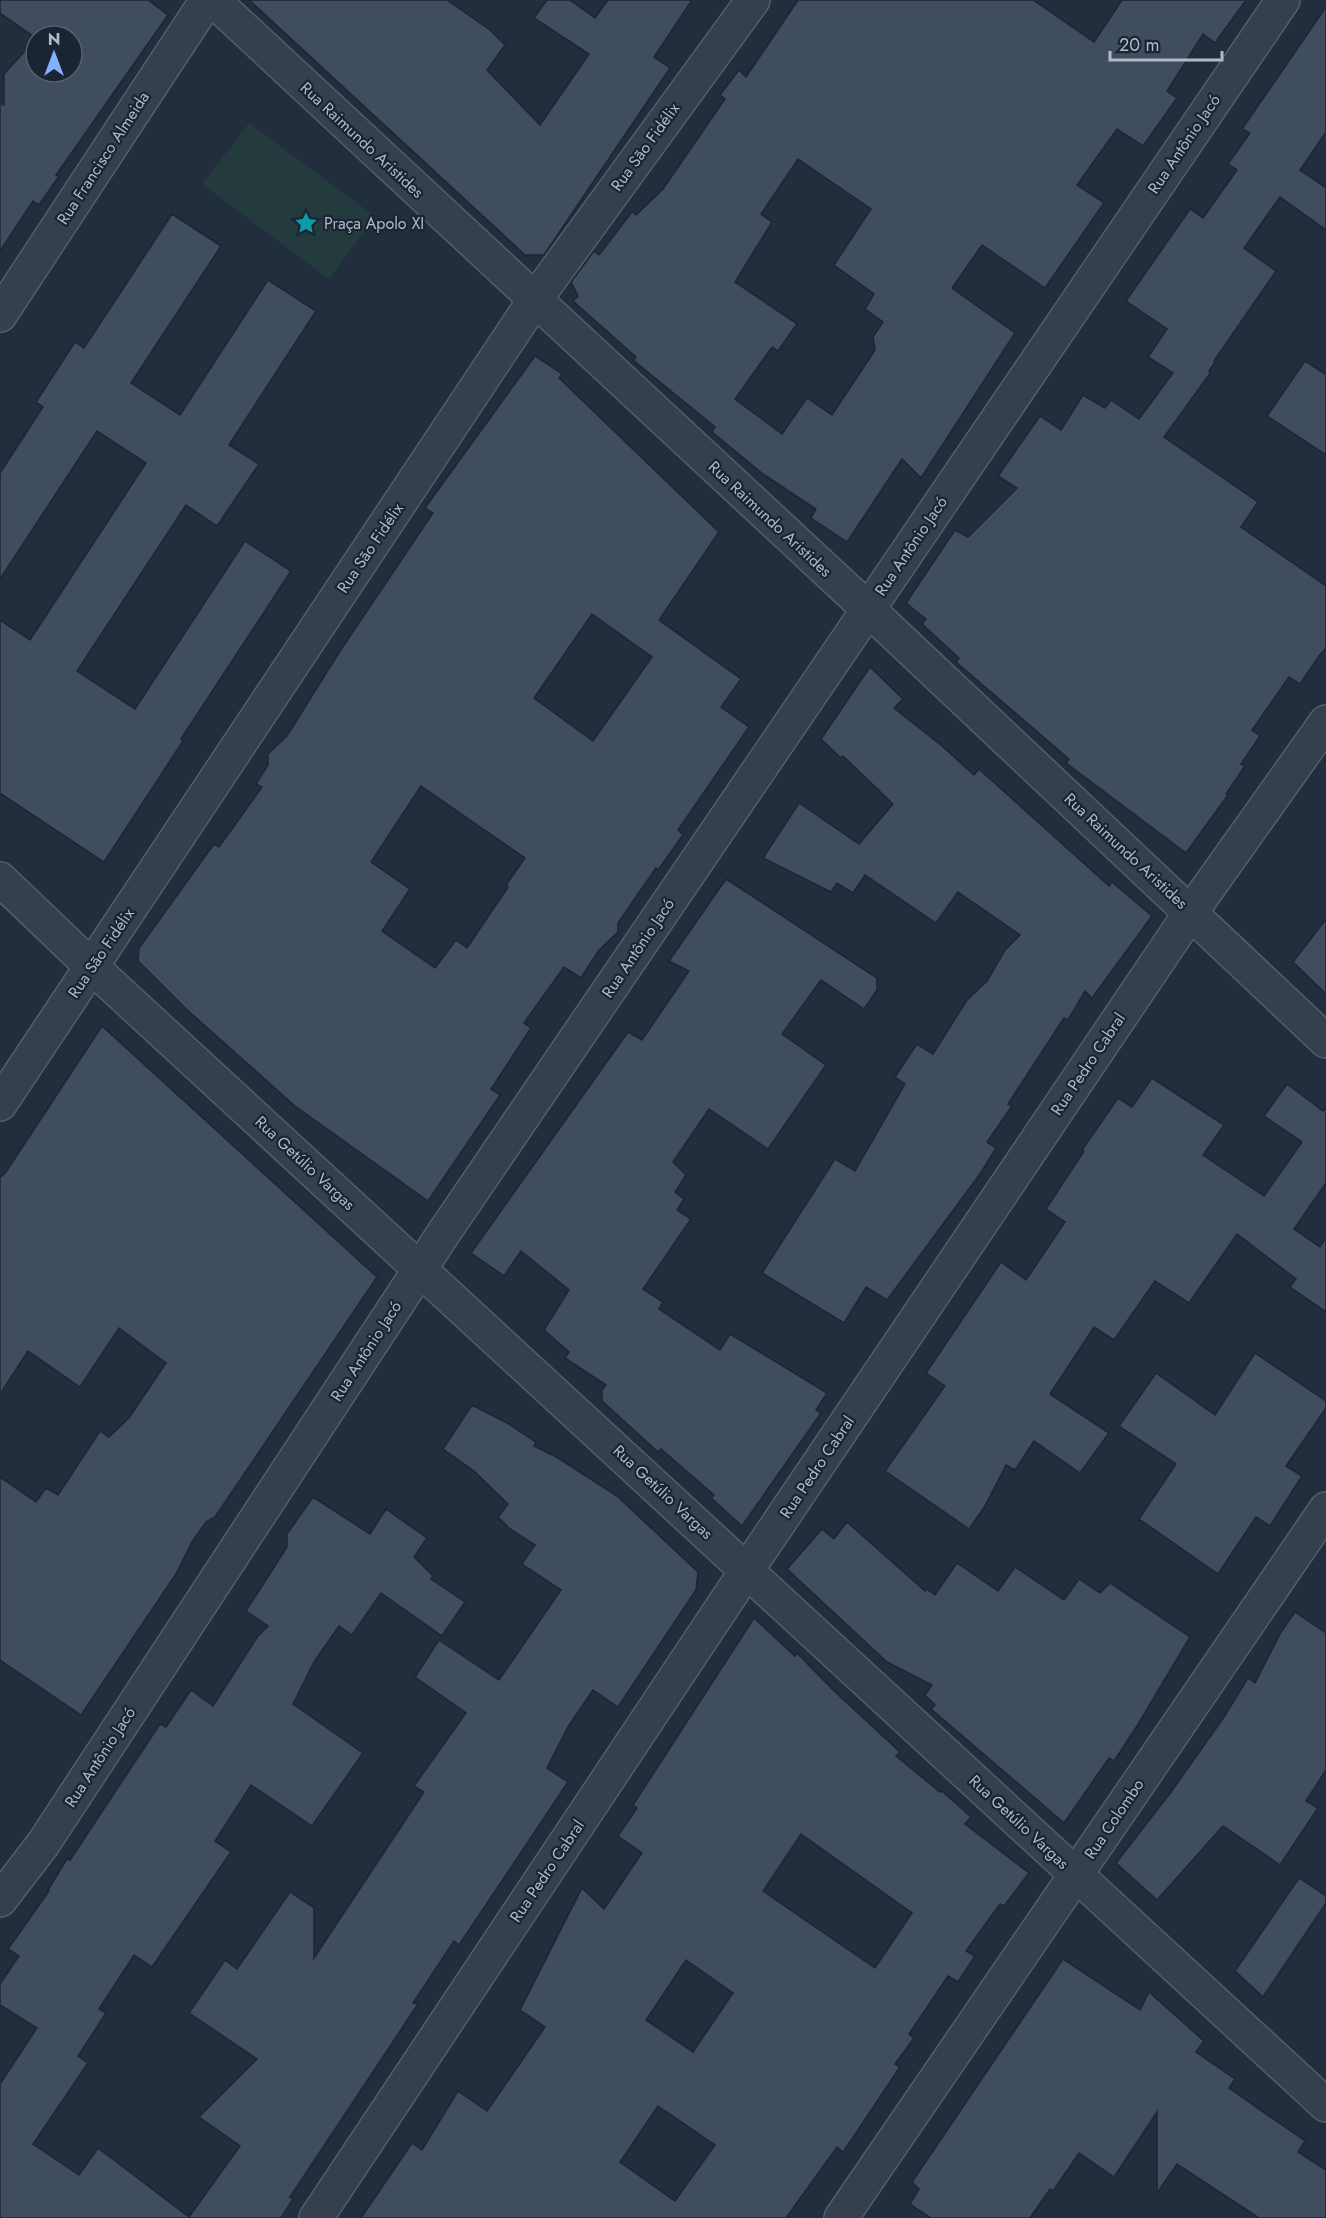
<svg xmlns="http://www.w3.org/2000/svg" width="1326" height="2218" font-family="Jost,sans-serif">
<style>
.green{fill:#243b3e}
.building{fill:#404d5f;stroke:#1d2634;stroke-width:1.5;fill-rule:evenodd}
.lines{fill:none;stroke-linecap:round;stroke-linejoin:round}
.minor-casing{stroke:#545d6b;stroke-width:36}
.minor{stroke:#363f4d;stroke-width:33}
.labels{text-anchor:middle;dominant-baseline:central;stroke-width:4.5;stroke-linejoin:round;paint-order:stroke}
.street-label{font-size:16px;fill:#b1bac8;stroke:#1b2432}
.poi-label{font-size:16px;fill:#b1bac8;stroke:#1b2432;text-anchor:start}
</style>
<rect width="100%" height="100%" fill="#222d3d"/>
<path class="green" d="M249,123L372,214L369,217L372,220L329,279L202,184Z"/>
<g class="building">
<path d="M0,0H148L168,15L56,175L59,176L39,205L33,201L0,251V103L4,105V74L36,39V72H72V36H36V38L0,13Z"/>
<path d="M249,0H447L490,30L505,45L487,70L540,125L589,54L534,18L547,0H570L595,18L608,0H692L654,57L670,68L544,255H525Z"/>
<path d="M798,0H1033L1094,42L1122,0H1246L1215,43L1203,34L1167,91L1177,98L1143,146L1117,129L1077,185L1104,203L1045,288L982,245L952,288L1015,333L921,478L902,459L847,542L811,518L816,509L763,474L712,432L715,427L633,360L636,357L573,301L578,296L571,282L594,251L599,255L632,212L636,215L663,189L725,99L720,95L739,70L746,77ZM798,159L871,209L834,265L874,294L865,309L883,322L873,337L875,350L832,415L807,398L782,434L735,399L772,347L778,351L797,324L735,282L772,222L761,214Z"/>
<path d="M1326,7V132L1300,170L1326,188V230L1280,197L1244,248L1276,271L1214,361L1215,362L1209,371L1211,372L1164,437L1258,502L1241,527L1326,586V648L1319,656L1300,684L1289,677L1252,730L1260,736L1241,764L1245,766L1226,794L1228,795L1186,853L1066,763L1069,759L956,662L959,658L922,624L926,619L906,603L955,530L968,537L1017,488L998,476L1040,416L1061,430L1083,395L1105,408L1111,400L1139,419L1173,373L1148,357L1167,329L1126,301L1190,209L1203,218L1237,170L1228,164L1250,133L1242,129Z"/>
<path d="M172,214L221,246L131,383L180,415L268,280L316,311L229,445L259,464L217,526L186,505L77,671L135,709L245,541L291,571L181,739L183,741L104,862L0,793V620L30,640L146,463L97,431L0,579V473L43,407L36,402L75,342L84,348Z"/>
<path d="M535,356L562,374L559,378L719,532L659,620L741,679L721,707L749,727L678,830L683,835L658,870L656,868L618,923V932L599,950L581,978L564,967L524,1023L531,1028L491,1089L500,1095L428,1201L295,1106L185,1008L138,961L139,948L214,844L219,847L262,787L256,784L268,765V754L287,736L340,651L433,513L425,508ZM592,614L652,657L593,741L534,698ZM421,786L525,858L506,885L508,887L467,948L456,940L435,968L382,931L410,889L371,862Z"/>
<path d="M1305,361L1326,375V455L1267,416Z"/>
<path d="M870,667L903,699L894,708L942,746L974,775L979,769L1109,886L1112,882L1152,916L1092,998L1085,991L1068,1020L1064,1018L1008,1104L1012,1106L987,1142L996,1148L980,1174L887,1300L866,1287L844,1323L762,1273L835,1159L855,1171L905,1084L895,1077L917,1044L933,1054L967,1000L987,981L1005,950L1020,935L958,892L936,923L865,875L853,893L837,883L831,892L763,858L799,803L859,844L893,804L843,756L841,758L821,739Z"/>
<path d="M726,879L877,978V990L864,1009L821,980L782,1034L826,1065L768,1149L709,1109L673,1162L686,1175L675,1192L684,1199L677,1210L691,1219L643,1289L663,1302L659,1309L720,1350L730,1334L827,1393L816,1410L821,1413L742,1526L711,1498L714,1495L661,1449L658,1452L602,1401V1390L606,1385L565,1358L569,1352L544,1330L569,1290L521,1251L504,1276L471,1253L628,1032L642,1040L689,971L669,961Z"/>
<path d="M1326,919V994L1293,962Z"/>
<path d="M102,1026L377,1277L215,1517L206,1522L192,1542L176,1574L81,1715L0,1660V1477L36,1502L46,1488L58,1495L100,1431L109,1437L129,1418L166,1363L119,1328L80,1387L28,1351L0,1394V1178L6,1172Z"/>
<path d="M1152,1078L1224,1125L1203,1155L1264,1196L1302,1142L1264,1116L1287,1084L1323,1111L1326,1108V1183L1294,1229L1320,1247L1326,1238V1312L1290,1287L1296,1279L1237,1234L1189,1303L1155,1281L1114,1340L1094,1327L1050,1394L1109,1433L1080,1473L1034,1441L1015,1470L1006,1465L985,1506L969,1529L885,1471L945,1386L926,1373L1001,1262L1026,1280L1065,1222L1046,1209L1084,1151L1082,1150L1118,1098L1132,1107Z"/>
<path d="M1255,1353L1326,1401V1408L1286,1466L1302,1476L1270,1526L1256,1517L1218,1574L1139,1519L1176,1464L1119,1426L1156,1373L1215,1415Z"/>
<path d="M472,1405L507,1423L536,1442L534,1446L558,1458L617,1496L698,1572L696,1590L618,1707L593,1690L568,1727L547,1768L568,1782L459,1945L454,1941L413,2003L418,2004L290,2197L293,2199L281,2218H0V2084L37,2028L0,2005V1984L19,1956L8,1949L49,1891L48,1890L67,1859L70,1860L160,1724L166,1727L191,1690L213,1706L258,1636L268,1626L246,1611L287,1547V1534L313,1497L370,1534L386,1509L427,1538L414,1557L433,1576L431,1579L465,1602L442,1636L381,1593L352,1635L339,1626L314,1662L293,1704L363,1753L312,1826L251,1785L215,1841L231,1852L152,1967L134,1955L99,2009L106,2013L78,2056L88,2063L33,2144L79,2175L98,2148L189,2217L240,2146L199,2117L257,2059L189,2013L225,1960L237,1969L290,1892L314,1908V1958L424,1792L414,1786L466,1713L415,1677L439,1640L499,1680L561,1590L522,1564L535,1545L510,1529L498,1517L508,1504L474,1471L443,1449Z"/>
<path d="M847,1522L925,1591L927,1589L935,1595L957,1563L998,1591L1015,1567L1064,1600L1079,1579L1100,1593L1110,1583L1190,1637L1137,1726L1114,1761L1109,1758L1064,1823L931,1709L935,1705L925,1695L932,1685L887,1662L787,1569L822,1529L834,1539Z"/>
<path d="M1295,1612L1326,1633V1770L1306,1801L1318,1808L1280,1865L1223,1826L1157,1900L1116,1863L1171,1792L1224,1717L1248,1678L1255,1683L1281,1632Z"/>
<path d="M754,1618L795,1656L797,1653L833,1690L900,1752L896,1756L940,1792L942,1791L971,1817L965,1824L1029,1873L1004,1906L1000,1904L966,1951L975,1956L958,1982L948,1976L909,2034L914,2038L895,2064L900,2067L854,2136L843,2152L837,2147L786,2218H361L412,2143L422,2150L458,2091L487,2111L545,2027L520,2010L582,1888L604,1909L642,1853L618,1836L637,1808L633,1805ZM801,1834L912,1913L875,1968L763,1891ZM686,1960L733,1993L693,2052L646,2020ZM658,2106L715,2145L675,2201L620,2162Z"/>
<path d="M1299,1878L1326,1896V1903L1263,1997L1235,1971Z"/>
<path d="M1063,1959L1140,2010L1149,1992L1204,2041L1196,2052L1235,2079L1229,2088L1305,2141L1298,2152L1326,2170V2218H1259L1177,2164L1157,2193V2112L1114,2177L1079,2153L1053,2191L1050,2189L1030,2218H931L910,2204L919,2189L912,2182Z"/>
</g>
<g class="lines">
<g class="minor-casing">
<g id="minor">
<path d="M213,0L868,609L1326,1041"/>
<path d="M0,315L207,0"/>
<path d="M0,879L92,967L1326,2105"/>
<path d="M0,1104L534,301L753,0"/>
<path d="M0,1900L43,1844L443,1234L1283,0"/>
<path d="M316,2218L747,1570L1191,912L1326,722"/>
<path d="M841,2218L1326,1509"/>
</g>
</g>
<use href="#minor" class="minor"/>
</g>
<defs>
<g id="sight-bare" transform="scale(1.8)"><path d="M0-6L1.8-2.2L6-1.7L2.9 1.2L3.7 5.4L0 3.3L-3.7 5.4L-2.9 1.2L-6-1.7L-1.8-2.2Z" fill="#0f9aa8" stroke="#1b2432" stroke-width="2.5" paint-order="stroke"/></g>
</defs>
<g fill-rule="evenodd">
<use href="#sight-bare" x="306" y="223"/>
</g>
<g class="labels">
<g class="street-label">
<text transform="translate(362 140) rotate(43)">Rua Raimundo Aristides</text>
<text transform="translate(1184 144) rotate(-56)">Rua Antônio Jacó</text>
<text transform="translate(645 147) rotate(-54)">Rua São Fidélix</text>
<text transform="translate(103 158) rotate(-57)">Rua Francisco Almeida</text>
<text transform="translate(770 519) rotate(43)">Rua Raimundo Aristides</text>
<text transform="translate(911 546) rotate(-56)">Rua Antônio Jacó</text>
<text transform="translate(370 548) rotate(-56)">Rua São Fidélix</text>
<text transform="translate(1126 851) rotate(43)">Rua Raimundo Aristides</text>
<text transform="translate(638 948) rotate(-56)">Rua Antônio Jacó</text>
<text transform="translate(101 953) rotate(-56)">Rua São Fidélix</text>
<text transform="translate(1088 1064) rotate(-56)">Rua Pedro Cabral</text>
<text transform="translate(305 1163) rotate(43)">Rua Getúlio Vargas</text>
<text transform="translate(366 1351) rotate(-57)">Rua Antônio Jacó</text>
<text transform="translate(817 1467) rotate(-56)">Rua Pedro Cabral</text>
<text transform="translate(663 1492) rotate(43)">Rua Getúlio Vargas</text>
<text transform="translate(100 1757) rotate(-57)">Rua Antônio Jacó</text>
<text transform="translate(1114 1819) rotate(-56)">Rua Colombo</text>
<text transform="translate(1019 1822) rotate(43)">Rua Getúlio Vargas</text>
<text transform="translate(547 1871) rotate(-56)">Rua Pedro Cabral</text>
</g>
<g class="poi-label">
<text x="324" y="223">Praça Apolo XI</text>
</g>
</g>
<g transform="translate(54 54)"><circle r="28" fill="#1b2432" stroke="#57606e" stroke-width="1.5"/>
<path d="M0-4.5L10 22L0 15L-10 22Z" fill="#82b2fc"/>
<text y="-9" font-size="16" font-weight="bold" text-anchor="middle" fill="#b1bac8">N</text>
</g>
<path d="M1110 51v9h112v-9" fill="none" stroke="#b1bac8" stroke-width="3"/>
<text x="1119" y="51" font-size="18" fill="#b1bac8" stroke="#1b2432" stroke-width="4.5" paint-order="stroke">20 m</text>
</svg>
